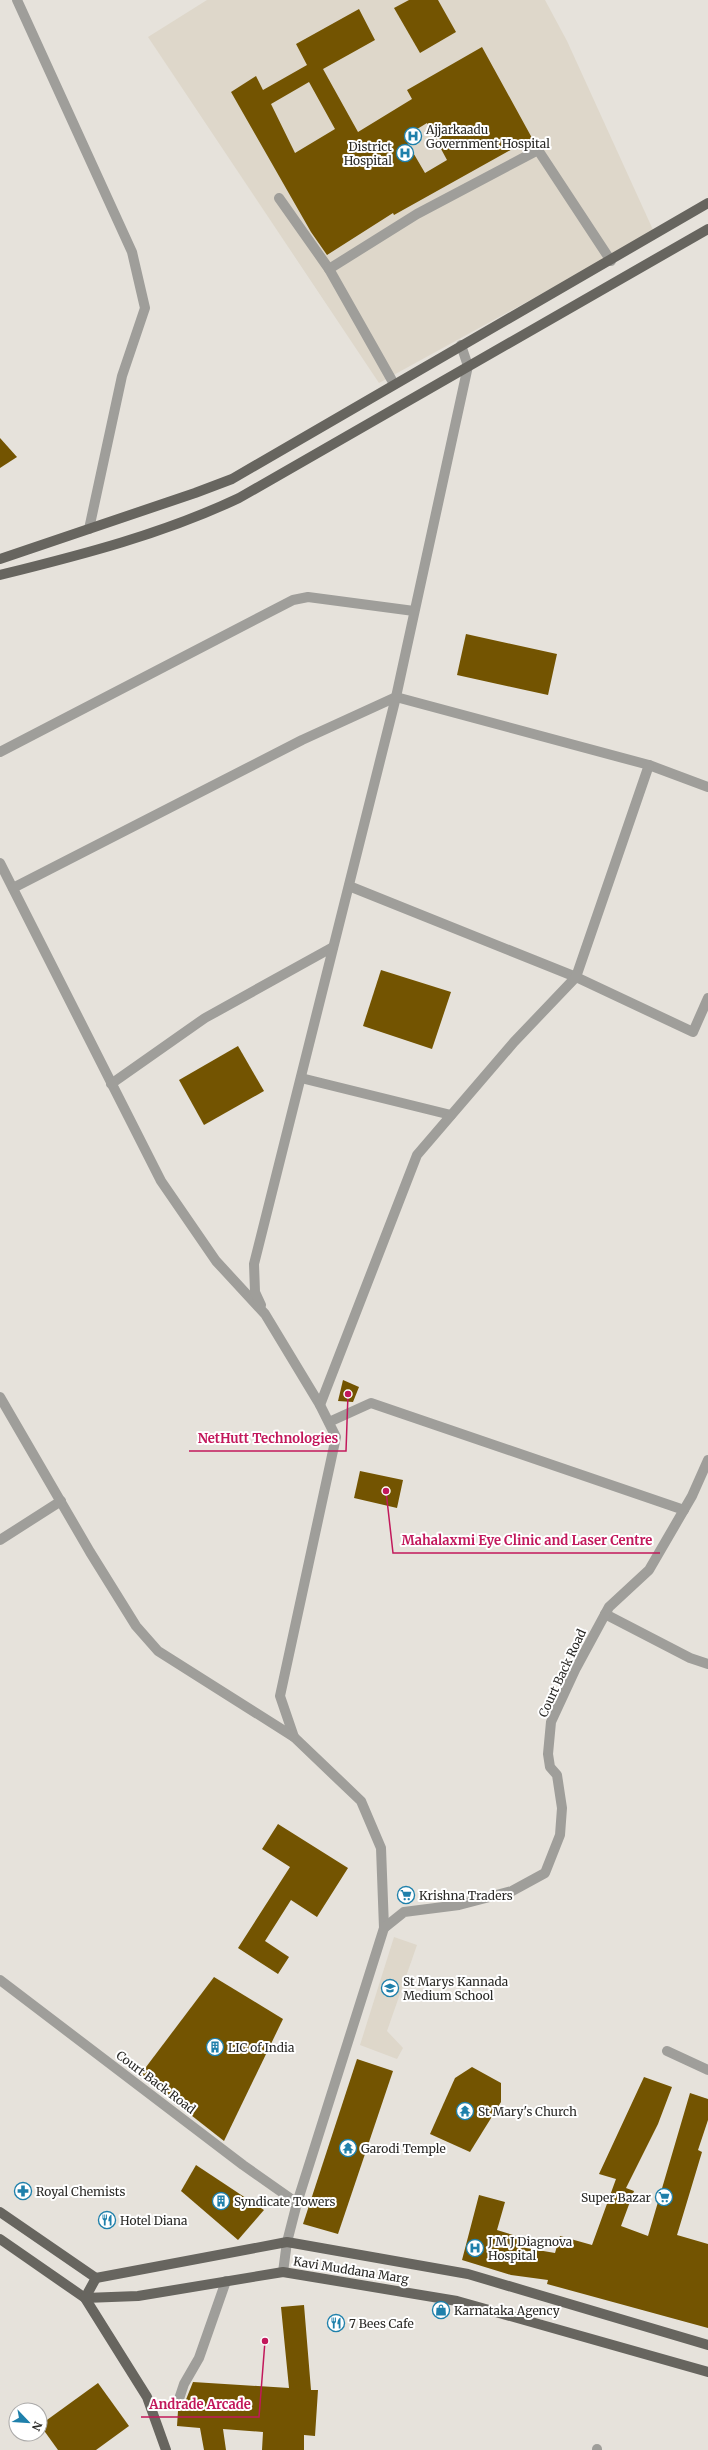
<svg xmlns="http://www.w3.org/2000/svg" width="708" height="2450" font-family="Merriweather,serif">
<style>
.built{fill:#ded7ca}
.building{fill:#735401;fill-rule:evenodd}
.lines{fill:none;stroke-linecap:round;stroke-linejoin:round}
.minor{stroke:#9f9e9a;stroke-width:10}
.major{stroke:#67655f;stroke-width:10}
.labels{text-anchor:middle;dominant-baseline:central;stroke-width:4;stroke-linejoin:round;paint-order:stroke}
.poi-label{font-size:12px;fill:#2a2926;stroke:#fff;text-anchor:start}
.street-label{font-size:12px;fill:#2a2926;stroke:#fff}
.leader{fill:none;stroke:#c2185b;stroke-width:1.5}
.callout-dot{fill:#c2185b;stroke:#fff;stroke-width:1.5}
.callout-label{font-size:13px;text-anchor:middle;font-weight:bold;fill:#c2185b;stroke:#fff;stroke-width:4;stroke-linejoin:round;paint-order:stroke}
</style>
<rect width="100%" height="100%" fill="#e6e2db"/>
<g class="built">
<path d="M207,0H545L567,41L654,232L379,383L148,37Z"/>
<path d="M394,1937L417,1945L387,2031L403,2048L397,2059L360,2045Z"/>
</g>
<g class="building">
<path d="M409,0H438L456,32L420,53L394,8Z"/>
<path d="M359,9L375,40L323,69L358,132L412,99L407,90L482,47L532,138L394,215L393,213L327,255L311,232L231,92L256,76L263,90L307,65L296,44ZM309,82L335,129L295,153L271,104ZM427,123L447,160L425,173L404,137Z"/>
<path d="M0,438L17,457L0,468Z"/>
<path d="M466,634L557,654L548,695L457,675Z"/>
<path d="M381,970L451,992L432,1049L363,1026Z"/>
<path d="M238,1046L264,1091L204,1125L179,1080Z"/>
<path d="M343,1380L359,1387L353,1402L338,1401Z"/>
<path d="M360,1471L403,1480L397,1508L354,1498Z"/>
<path d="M278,1824L348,1868L317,1917L291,1900L265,1941L289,1957L278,1974L238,1948L290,1867L262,1849Z"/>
<path d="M214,1977L283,2019L224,2141L140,2075Z"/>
<path d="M357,2059L393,2071L338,2234L303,2224Z"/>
<path d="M472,2067L501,2083V2102L470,2152L430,2134L455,2078Z"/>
<path d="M644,2077L672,2087L658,2124L626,2188L634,2191L621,2226L648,2236L690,2093L708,2099V2120L698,2150L702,2152L677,2235L708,2244V2328L547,2284L548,2280L511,2275L462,2260L479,2195L505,2202L497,2230L523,2238L520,2247L555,2253L560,2236L592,2245L616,2179L599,2174Z"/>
<path d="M196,2165L264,2210L238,2240L181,2191Z"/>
<path d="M304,2305L311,2390H318L315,2436L304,2435V2450H262L263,2432L223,2429L226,2450H204L200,2428L177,2426L178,2411L183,2407L193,2382L289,2388L281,2307Z"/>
<path d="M98,2383L129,2426L96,2450H58L40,2425Z"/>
</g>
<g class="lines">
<g class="minor">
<path d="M17,0L132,252L145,308L122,376L89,529"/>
<path d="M279,198L329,269"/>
<path d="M394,384L329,269L417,214L538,150L611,261"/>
<path d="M0,752L293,600L308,597L414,611"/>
<path d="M0,863L161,1181L216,1261L265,1314L320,1405L336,1437L280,1696L294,1737L361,1801L381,1848L384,1928L297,2203L287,2242L283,2272"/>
<path d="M349,886L576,977L693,1032L708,998"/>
<path d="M13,888L302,740L396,697L649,765L708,787"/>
<path d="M301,1078L451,1115"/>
<path d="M111,1084L205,1018L333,947"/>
<path d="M261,1305L255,1292L254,1264L396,697L468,366L461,345"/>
<path d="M0,1397L90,1552L136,1626L158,1651L294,1737"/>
<path d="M320,1405L417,1155L514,1042L576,977L649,765"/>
<path d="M329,1422L371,1403L684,1510"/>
<path d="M0,1540L61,1501"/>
<path d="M605,1614L690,1658L708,1664"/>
<path d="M384,1928L404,1912L459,1905L512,1891L545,1873L560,1835L562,1808L557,1775L550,1767L548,1754L551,1722L576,1668L609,1607L649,1570L692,1496L708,1460"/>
<path d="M0,1980L243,2165L297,2203"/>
<path d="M667,2051L708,2070"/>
<path d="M177,2405L184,2384L199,2358L226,2281"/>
<path d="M597,2450V2449"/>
</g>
<g class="major">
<path d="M0,559L195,493L232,479L708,203"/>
<path d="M0,575C81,555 163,534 239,498L708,229"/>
<path d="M0,2212L96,2278"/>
<path d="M0,2239L85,2298L138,2296L283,2272L457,2301L708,2372"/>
<path d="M96,2278L287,2242L468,2274L708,2345"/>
<path d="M96,2278L85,2298L147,2397L166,2450"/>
</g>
</g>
<defs>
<g id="hospital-ring" transform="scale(0.9)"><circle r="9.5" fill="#fff" stroke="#1f80ab" stroke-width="1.5"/><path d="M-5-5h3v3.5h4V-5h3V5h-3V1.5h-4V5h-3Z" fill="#1f80ab"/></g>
<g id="supermarket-ring" transform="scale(0.9)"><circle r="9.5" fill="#fff" stroke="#1f80ab" stroke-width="1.5"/><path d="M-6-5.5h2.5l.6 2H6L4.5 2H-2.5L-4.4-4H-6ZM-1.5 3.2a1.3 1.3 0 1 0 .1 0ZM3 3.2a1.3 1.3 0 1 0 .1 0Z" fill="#1f80ab"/></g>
<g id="school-ring" transform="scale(0.9)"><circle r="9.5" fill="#fff" stroke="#1f80ab" stroke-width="1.5"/><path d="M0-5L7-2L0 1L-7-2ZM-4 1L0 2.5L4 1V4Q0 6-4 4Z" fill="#1f80ab"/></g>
<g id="building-ring" transform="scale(0.9)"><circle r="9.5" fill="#fff" stroke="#1f80ab" stroke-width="1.5"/><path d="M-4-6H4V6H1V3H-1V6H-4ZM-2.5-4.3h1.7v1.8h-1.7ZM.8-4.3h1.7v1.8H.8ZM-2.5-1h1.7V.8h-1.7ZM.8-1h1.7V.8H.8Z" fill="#1f80ab"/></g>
<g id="temple-ring" transform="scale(0.9)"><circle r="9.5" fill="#fff" stroke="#1f80ab" stroke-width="1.5"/><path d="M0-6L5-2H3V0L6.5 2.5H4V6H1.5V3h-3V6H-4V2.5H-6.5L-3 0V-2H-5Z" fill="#1f80ab"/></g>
<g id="pharmacy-ring" transform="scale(0.9)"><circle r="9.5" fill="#fff" stroke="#1f80ab" stroke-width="1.5"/><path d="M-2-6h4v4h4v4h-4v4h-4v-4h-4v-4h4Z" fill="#1f80ab"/></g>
<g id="restaurant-ring" transform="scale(0.9)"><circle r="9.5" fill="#fff" stroke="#1f80ab" stroke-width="1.5"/><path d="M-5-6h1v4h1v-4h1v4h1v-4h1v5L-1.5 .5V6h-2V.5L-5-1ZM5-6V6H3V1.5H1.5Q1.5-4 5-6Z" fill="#1f80ab"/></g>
<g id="shop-ring" transform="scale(0.9)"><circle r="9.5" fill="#fff" stroke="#1f80ab" stroke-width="1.5"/><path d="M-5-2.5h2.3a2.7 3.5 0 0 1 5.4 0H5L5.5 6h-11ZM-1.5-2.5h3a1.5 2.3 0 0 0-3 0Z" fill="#1f80ab"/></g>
</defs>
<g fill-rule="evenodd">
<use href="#hospital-ring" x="413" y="136"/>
<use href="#hospital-ring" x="405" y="153"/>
<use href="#supermarket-ring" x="406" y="1895"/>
<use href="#school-ring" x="390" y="1988"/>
<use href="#building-ring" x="215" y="2047"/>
<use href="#temple-ring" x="465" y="2111"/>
<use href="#temple-ring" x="348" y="2148"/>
<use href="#pharmacy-ring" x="23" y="2191"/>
<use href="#supermarket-ring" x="664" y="2197"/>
<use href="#building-ring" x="221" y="2201"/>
<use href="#restaurant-ring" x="107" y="2220"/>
<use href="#hospital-ring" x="475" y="2248"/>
<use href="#shop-ring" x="441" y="2310"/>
<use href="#restaurant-ring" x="336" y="2323"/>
</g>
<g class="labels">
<g class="poi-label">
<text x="426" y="129">Ajjarkaadu<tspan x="426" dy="14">Government Hospital</tspan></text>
<text x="392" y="146" text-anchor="end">District<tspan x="392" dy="14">Hospital</tspan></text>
<text x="419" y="1895">Krishna Traders</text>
<text x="403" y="1981">St Marys Kannada<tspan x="403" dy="14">Medium School</tspan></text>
<text x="228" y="2047">LIC of India</text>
<text x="478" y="2111">St Mary's Church</text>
<text x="361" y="2148">Garodi Temple</text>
<text x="36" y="2191">Royal Chemists</text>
<text x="651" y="2197" text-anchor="end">Super Bazar</text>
<text x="234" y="2201">Syndicate Towers</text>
<text x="120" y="2220">Hotel Diana</text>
<text x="488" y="2241">J M J Diagnova<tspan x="488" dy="14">Hospital</tspan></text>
<text x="454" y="2310">Karnataka Agency</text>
<text x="349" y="2323">7 Bees Cafe</text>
</g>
<g class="street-label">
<text transform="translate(562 1673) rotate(-65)">Court Back Road</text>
<text transform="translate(156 2082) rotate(37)">Court Back Road</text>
<text transform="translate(351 2270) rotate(9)">Kavi Muddana Marg</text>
</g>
</g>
<path class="leader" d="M348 1394L346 1451H189M386 1491L393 1553H660M265 2341L259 2417H141"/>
<g class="callout-dot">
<circle cx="348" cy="1394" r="4"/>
<circle cx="386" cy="1491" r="4"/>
<circle cx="265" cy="2341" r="4"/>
</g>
<g class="callout-label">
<text x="268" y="1443">NetHutt Technologies</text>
<text x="527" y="1545">Mahalaxmi Eye Clinic and Laser Centre</text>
<text x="200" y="2409">Andrade Arcade</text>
</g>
<g transform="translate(28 2422) rotate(115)"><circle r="19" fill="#ffffff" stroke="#aaa9a8"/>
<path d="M0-3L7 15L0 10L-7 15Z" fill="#1f80ab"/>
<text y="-6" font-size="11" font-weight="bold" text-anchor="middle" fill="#2a2926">N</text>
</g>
</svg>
